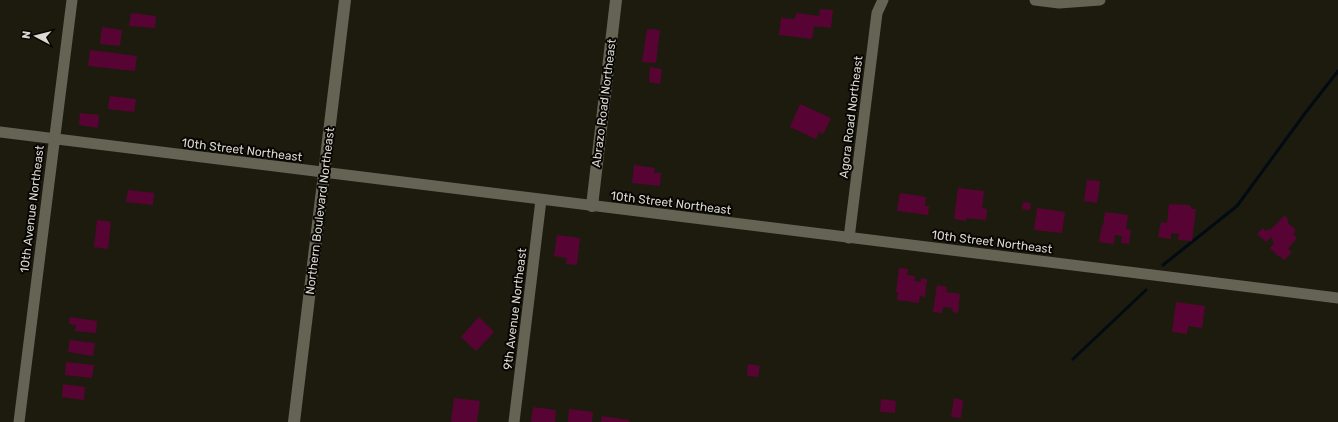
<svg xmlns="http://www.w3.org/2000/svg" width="1338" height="422" font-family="Rubik,sans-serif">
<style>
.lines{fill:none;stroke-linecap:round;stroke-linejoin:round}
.stream{stroke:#010b11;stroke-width:3}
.building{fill:#570434}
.street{stroke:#656354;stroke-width:11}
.secondary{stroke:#656354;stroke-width:12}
.labels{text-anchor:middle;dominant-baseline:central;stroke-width:4;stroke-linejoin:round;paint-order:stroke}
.street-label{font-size:12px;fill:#dbd9d1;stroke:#070603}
</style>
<rect width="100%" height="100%" fill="#1d1b0e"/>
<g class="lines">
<g class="stream">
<path d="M1163,265L1237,206L1306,112L1338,71"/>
<path d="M1073,359L1146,290"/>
</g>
</g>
<g class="building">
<path d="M820,9L833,10L831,28L814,26L812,39L779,35L781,18L795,19L796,13L819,16Z"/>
<path d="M131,13L156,16L155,28L129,26Z"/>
<path d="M102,27L122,30L120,46L100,44Z"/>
<path d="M647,29L660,30L656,63L642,62Z"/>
<path d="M90,50L137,56L135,71L88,66Z"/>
<path d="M650,67L662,69L660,84L649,82Z"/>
<path d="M110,96L136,99L134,112L108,109Z"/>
<path d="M800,104L831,118L823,134L819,132L816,139L790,127Z"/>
<path d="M80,113L99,115L98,128L79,125Z"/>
<path d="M634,165L655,168L654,173H661L660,186L632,183Z"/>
<path d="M1087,180L1100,181L1097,203L1084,201Z"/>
<path d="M958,188L984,191L982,208L987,209L986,220L966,218V221L954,219Z"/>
<path d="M128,190L154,193L153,205L126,202Z"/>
<path d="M900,193L926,197L925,206H929L928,215L897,211Z"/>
<path d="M1023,202L1031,203L1030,210L1022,209Z"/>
<path d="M1169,204L1188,205L1191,206V209H1196L1192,241L1178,240L1179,234L1171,233V239L1158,237L1161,222L1167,223Z"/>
<path d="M1037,208L1065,212L1062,233L1034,230Z"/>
<path d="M1105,212L1128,215L1126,229L1131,230L1129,244L1121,243L1122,236L1115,235L1114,244L1099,242L1102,225L1103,226Z"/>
<path d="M1284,216L1287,217L1288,223L1296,230L1293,234L1297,238L1288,249L1292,252L1284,260L1280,256L1279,257L1270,248L1274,243L1271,237L1266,242L1257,234L1263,228L1266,231L1268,229L1270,230Z"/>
<path d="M97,220L111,222L108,249L94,247Z"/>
<path d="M557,235L580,238L577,265L566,264L567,258L554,256Z"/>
<path d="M899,268L908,269L907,275L915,276L914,281L921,282V278L927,279L925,297L920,296L919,303L897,300L898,292H896Z"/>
<path d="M937,285L947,287L946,292L960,294L958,313L952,312L953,308L943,307L942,313L933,312Z"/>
<path d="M1176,302L1205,306L1202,328L1188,326L1187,334L1172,332Z"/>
<path d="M70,317L97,321L96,333L75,331L76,325L69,324Z"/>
<path d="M479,317L494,332L476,351L461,337Z"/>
<path d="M70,340L95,343L93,356L68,352Z"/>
<path d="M66,362L94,365L92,378L65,375Z"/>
<path d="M748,364L760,366L758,377L747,376Z"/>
<path d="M63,384L85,387L84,400L62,397Z"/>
<path d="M454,398L480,401L477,422H451Z"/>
<path d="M954,398L963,400L961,418L951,417Z"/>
<path d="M881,399L896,401L895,413L880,412Z"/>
<path d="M533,407L556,410L555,422H531Z"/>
<path d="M569,409L593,412L592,422H568Z"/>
<path d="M602,416L629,420V422H601Z"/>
</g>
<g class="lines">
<g class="street">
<path d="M1035,0L1059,3L1100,0"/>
<path d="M0,132L1338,298"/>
<path d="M849,238L877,13L883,0"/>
<path d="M19,422L72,0"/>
<path d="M514,422L541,200"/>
</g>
<g class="secondary">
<path d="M592,206L616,0"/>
<path d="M294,422L345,0"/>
</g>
</g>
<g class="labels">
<g class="street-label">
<text transform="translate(604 103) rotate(-83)">Abrazo Road Northeast</text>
<text transform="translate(851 117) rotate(-83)">Agora Road Northeast</text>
<text transform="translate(242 150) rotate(7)">10th Street Northeast</text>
<text transform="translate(671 203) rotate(7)">10th Street Northeast</text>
<text transform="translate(32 209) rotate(-83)">10th Avenue Northeast</text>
<text transform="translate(320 211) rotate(-83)">Northern Boulevard Northeast</text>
<text transform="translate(992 242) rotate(7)">10th Street Northeast</text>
<text transform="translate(515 309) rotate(-83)">9th Avenue Northeast</text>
</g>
</g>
<g transform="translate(36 36) rotate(277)" stroke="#070603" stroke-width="3" paint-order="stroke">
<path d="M0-3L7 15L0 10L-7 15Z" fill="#dbd9d1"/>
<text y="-6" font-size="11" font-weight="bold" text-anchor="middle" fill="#dbd9d1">N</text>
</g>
</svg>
